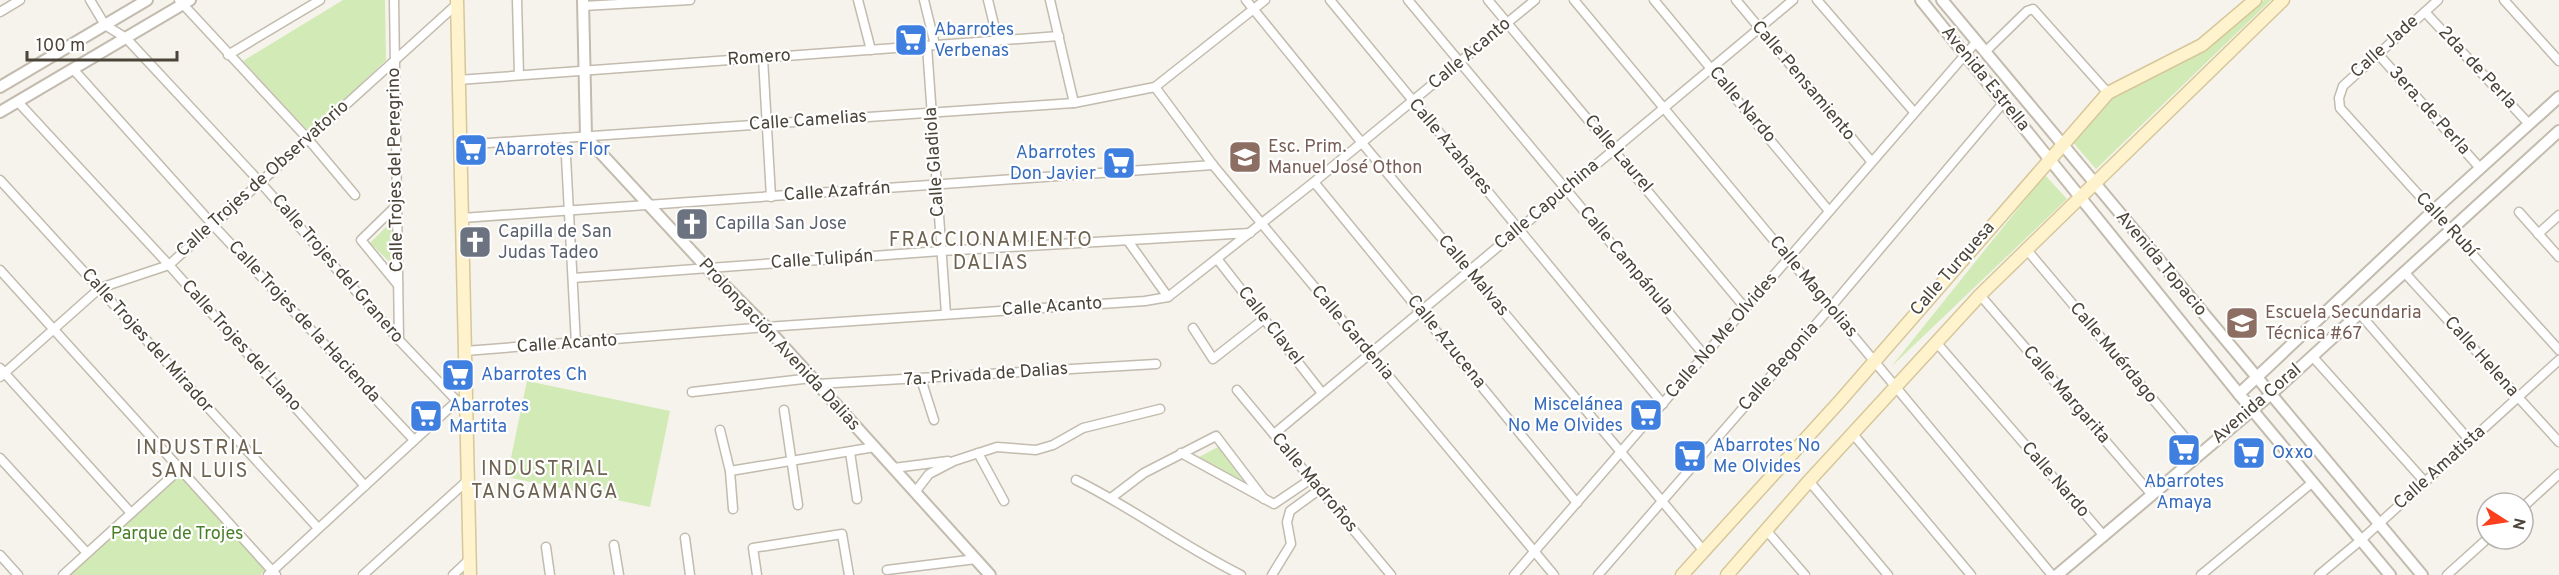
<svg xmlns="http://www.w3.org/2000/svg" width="2559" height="575" font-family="Overpass,sans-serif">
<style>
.green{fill:#d2eab5}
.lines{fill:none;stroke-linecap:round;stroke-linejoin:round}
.minor-casing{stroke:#c2bbae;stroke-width:11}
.tertiary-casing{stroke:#c2bbae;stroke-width:14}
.secondary-casing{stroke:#d6c79b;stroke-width:15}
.minor{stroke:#fff;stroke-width:8}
.tertiary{stroke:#fff;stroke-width:10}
.secondary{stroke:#fff3cd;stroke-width:12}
.labels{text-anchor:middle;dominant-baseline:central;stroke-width:4.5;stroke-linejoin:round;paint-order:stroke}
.shop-label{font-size:18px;fill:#366cbe;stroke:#fff;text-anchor:start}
.street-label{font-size:18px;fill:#4b4439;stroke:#fff}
.education-label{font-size:18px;fill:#785e54;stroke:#fff;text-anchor:start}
.worship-label{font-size:18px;fill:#5b616d;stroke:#fff;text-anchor:start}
.park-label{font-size:18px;fill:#4a7f2a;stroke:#fff}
.neighbourhood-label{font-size:20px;letter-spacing:1.5px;fill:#6e6250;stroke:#fff}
</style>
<rect width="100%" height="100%" fill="#f6f3ec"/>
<g class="green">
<path d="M343,0H385L386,60L310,133L243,61Z"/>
<path d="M2264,0H2271L2096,169L2071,140L2106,100L2168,69L2214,41Z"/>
<path d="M2045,175L2067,199L1891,367Z"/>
<path d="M391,222L394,266L370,243Z"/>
<path d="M527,381L670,411L650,507L507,477Z"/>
<path d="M1218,447L1243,481L1199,457Z"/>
<path d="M180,475L266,570L260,575H69Z"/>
</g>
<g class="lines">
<g class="minor-casing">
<g id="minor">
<path d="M90,0L105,25L126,38L260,182L399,340L457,401L466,400"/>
<path d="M179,0L308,139L355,195"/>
<path d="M394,0L399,340"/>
<path d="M517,0L519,75"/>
<path d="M858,0L871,50"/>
<path d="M924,0L935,45"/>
<path d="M988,0L998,41"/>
<path d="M1050,0L1074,103"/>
<path d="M1246,0L1362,143L1703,550"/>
<path d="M1330,0L1663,404"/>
<path d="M1408,0L1705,356"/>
<path d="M1488,0L1746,309"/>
<path d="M1574,0L2052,575"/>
<path d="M1654,0L1829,211"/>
<path d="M1736,0L1871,161"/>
<path d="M1817,0L1914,112"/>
<path d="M2438,0L2343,86L2339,98L2340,108L2559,350"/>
<path d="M2504,0L2559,61"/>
<path d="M583,6L690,0"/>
<path d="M0,12L20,0"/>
<path d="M2425,12L2529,124"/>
<path d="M927,46L946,314"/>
<path d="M1985,52L2027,11L2033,9L2108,93"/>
<path d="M2378,54L2480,168"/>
<path d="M228,55L320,0"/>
<path d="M763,58L771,197"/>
<path d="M73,69L213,225L414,440"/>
<path d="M458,80L1059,36"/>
<path d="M1155,87L1213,165L1554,575"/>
<path d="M18,102L169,265L365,486"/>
<path d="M565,138L576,344"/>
<path d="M460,145L1074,103L1155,87L1265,0"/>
<path d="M0,180L318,528"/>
<path d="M1314,182L1577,503"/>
<path d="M397,205L361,240L398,285"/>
<path d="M2519,212L2559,257"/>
<path d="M462,218L1213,165"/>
<path d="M2538,234L2559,215"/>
<path d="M1128,241L1168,297"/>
<path d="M2027,250L2200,455"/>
<path d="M1218,260L1322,393"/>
<path d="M0,270L276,575"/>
<path d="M2404,272L2559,442"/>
<path d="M573,278L941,251L1250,233"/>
<path d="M1980,295L2152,495"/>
<path d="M2359,313L2470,441"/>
<path d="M1193,328L1213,359L1264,319"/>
<path d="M1936,342L2104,536"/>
<path d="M465,351L766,327L1145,301L1168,297L1314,182L1535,0"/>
<path d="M2312,356L2425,482"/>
<path d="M0,368L131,513"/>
<path d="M0,377L100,288L169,265L457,4"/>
<path d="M921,379L934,420"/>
<path d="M817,384L1156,364"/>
<path d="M1237,390L1391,575"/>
<path d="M692,392L812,378"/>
<path d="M784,410L798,505"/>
<path d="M720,430L730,471L733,509"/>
<path d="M1274,434L1793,0"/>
<path d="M1853,434L1971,575"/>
<path d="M850,452L857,499"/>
<path d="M978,453L1004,501"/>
<path d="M1181,453L1274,504L1311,479"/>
<path d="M0,458L87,553"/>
<path d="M894,468L948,461"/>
<path d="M730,471L875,447"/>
<path d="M1076,480C1133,508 1184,547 1241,575"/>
<path d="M1809,481L1888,575"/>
<path d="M916,491L929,474L954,461L997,447L1036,450L1053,445L1083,428L1160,409"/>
<path d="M1111,498L1144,473L1216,436L1264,499"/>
<path d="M2523,507L2559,474"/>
<path d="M1766,530L1805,575"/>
<path d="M685,538L690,575"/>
<path d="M614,545L619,575"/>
<path d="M546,547L550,575"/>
<path d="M0,555L18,575"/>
<path d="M887,570L976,559"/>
<path d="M63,575L180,469"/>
<path d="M268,575L457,401"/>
<path d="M363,575L468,480"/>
<path d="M453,575L470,559"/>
<path d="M757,575L753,548L842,534L849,575"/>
<path d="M1272,575L1291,544L1287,522L1290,511L1320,489"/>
<path d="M1514,575L1977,41"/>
<path d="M1598,575L1830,308L2004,102"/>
<path d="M2201,575L2313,482"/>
<path d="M2319,575L2361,540L2559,360"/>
<path d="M2447,575L2487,539"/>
</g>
</g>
<g class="tertiary-casing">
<g id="tertiary">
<path d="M583,0L586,137L708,269L766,327L990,575"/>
<path d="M1921,0L2239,394L2390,575"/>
<path d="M1942,0L2422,575"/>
<path d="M0,87L147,0"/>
<path d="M0,112L190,0"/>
<path d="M2239,394L2433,211L2559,97"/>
<path d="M2057,575L2270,395L2559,131"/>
</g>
</g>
<g class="secondary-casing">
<g id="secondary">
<path d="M457,0L470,575"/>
<path d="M1682,575L1840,401L2108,93L2202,45L2255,0"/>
<path d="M1727,575L1809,481L1980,295L2283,0"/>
</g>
</g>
<use href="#minor" class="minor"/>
<use href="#tertiary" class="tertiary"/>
<use href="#secondary" class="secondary"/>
</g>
<defs>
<g id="supermarket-square" transform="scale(1.725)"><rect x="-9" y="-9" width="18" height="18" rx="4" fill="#3f7fe0" stroke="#fff"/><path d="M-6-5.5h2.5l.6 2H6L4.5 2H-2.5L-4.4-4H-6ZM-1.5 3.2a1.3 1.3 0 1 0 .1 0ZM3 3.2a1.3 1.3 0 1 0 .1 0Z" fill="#fff"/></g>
<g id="school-square" transform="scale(1.725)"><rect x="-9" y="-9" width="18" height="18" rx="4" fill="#8d6e63" stroke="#fff"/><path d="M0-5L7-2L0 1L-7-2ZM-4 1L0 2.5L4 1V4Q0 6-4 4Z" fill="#fff"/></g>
<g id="church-square" transform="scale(1.725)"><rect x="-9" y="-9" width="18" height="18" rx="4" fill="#6b7280" stroke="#fff"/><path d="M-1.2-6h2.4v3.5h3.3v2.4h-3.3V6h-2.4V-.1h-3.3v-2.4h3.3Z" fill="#fff"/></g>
</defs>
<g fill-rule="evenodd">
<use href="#supermarket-square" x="911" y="40"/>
<use href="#supermarket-square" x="471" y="150"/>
<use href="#school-square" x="1245" y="157"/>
<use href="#supermarket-square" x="1119" y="163"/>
<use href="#church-square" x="692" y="224"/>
<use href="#church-square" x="475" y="242"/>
<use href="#school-square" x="2242" y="323"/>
<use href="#supermarket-square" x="458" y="375"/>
<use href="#supermarket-square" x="1646" y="415"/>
<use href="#supermarket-square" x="426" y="416"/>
<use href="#supermarket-square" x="2184" y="450"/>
<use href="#supermarket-square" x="2249" y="453"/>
<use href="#supermarket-square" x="1690" y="456"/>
</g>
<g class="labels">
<g class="shop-label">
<text x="934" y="30">Abarrotes<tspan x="934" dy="21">Verbenas</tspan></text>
<text x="494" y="150">Abarrotes Flor</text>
<text x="1096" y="153" text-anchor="end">Abarrotes<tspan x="1096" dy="21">Don Javier</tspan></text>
<text x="481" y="375">Abarrotes Ch</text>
<text x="1623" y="405" text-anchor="end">Miscelánea<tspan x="1623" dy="21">No Me Olvides</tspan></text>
<text x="449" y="406">Abarrotes<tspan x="449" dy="21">Martita</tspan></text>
<text x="1713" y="446">Abarrotes No<tspan x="1713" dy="21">Me Olvides</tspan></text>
<text x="2272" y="453">Oxxo</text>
<text x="2184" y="482" text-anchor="middle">Abarrotes<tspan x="2184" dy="21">Amaya</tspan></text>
</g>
<g class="street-label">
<text transform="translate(2385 47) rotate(-42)">Calle Jade</text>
<text transform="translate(1470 54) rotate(-40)">Calle Acanto</text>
<text transform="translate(759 58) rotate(-4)">Romero</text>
<text transform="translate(2477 68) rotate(47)">2da. de Perla</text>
<text transform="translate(1985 79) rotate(51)">Avenida Estrella</text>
<text transform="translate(1803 81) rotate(50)">Calle Pensamiento</text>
<text transform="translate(1742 105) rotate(50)">Calle Nardo</text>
<text transform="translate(2429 111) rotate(48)">3era. de Perla</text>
<text transform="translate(808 121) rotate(-4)">Calle Camelias</text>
<text transform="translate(1450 147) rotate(50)">Calle Azahares</text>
<text transform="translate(1618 154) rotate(50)">Calle Laurel</text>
<text transform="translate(935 162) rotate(-94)">Calle Gladiola</text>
<text transform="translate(396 170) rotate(-91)">Calle Trojes del Peregrino</text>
<text transform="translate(263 179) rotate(-42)">Calle Trojes de Observatorio</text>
<text transform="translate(837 192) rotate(-4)">Calle Azafrán</text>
<text transform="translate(1547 205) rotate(-40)">Calle Capuchina</text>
<text transform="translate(2446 225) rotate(47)">Calle Rubí</text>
<text transform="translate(822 260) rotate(-4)">Calle Tulipán</text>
<text transform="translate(1626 261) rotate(50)">Calle Campánula</text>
<text transform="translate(2161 264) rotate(50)">Avenida Topacio</text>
<text transform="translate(337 269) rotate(49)">Calle Trojes del Granero</text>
<text transform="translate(1953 269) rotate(-49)">Calle Turquesa</text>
<text transform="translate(1473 276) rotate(50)">Calle Malvas</text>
<text transform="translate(1813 287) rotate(50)">Calle Magnolias</text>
<text transform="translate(1052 307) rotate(-4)">Calle Acanto</text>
<text transform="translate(304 322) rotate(47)">Calle Trojes de la Hacienda</text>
<text transform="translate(1270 326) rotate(52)">Calle Clavel</text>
<text transform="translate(1352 333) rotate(50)">Calle Gardenia</text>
<text transform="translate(1722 336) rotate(-49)">Calle No Me Olvides</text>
<text transform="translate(147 341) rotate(48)">Calle Trojes del Mirador</text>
<text transform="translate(1446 342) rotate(51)">Calle Azucena</text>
<text transform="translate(567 344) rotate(-4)">Calle Acanto</text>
<text transform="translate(779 345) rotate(47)">Prolongación Avenida Dalias</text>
<text transform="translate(241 346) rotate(48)">Calle Trojes del Llano</text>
<text transform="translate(2113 353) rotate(50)">Calle Muérdago</text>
<text transform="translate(2481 357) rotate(48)">Calle Helena</text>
<text transform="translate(1779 367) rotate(-49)">Calle Begonia</text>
<text transform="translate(986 375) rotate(-4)">7a. Privada de Dalias</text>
<text transform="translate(2066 395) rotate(49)">Calle Margarita</text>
<text transform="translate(2257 404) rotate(-41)">Avenida Coral</text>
<text transform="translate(2440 468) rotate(-42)">Calle Amatista</text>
<text transform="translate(2055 480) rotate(49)">Calle Nardo</text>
<text transform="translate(1314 483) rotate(50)">Calle Madroños</text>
</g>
<g class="education-label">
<text x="1268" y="147">Esc. Prim.<tspan x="1268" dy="21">Manuel José Othon</tspan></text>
<text x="2265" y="313">Escuela Secundaria<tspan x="2265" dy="21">Técnica #67</tspan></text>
</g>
<g class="worship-label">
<text x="715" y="224">Capilla San Jose</text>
<text x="498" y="232">Capilla de San<tspan x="498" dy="21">Judas Tadeo</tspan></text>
</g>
<g class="park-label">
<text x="177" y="534">Parque de Trojes</text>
</g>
<g class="neighbourhood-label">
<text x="991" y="241">FRACCIONAMIENTO<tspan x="991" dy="23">DALIAS</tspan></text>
<text x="200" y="449">INDUSTRIAL<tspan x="200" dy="23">SAN LUIS</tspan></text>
<text x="545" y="470">INDUSTRIAL<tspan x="545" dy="23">TANGAMANGA</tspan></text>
</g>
</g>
<g transform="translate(2505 521) rotate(102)"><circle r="28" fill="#ffffff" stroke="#b7b4b0" stroke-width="1.5"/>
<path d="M0-4.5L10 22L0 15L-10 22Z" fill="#fc3f1d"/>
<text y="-9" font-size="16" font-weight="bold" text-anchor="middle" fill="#4b4439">N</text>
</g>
<path d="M27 51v9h150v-9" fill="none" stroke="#4b4439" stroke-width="3"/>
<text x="36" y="51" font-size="18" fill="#4b4439" stroke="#ffffff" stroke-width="4.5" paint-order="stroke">100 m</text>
</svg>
